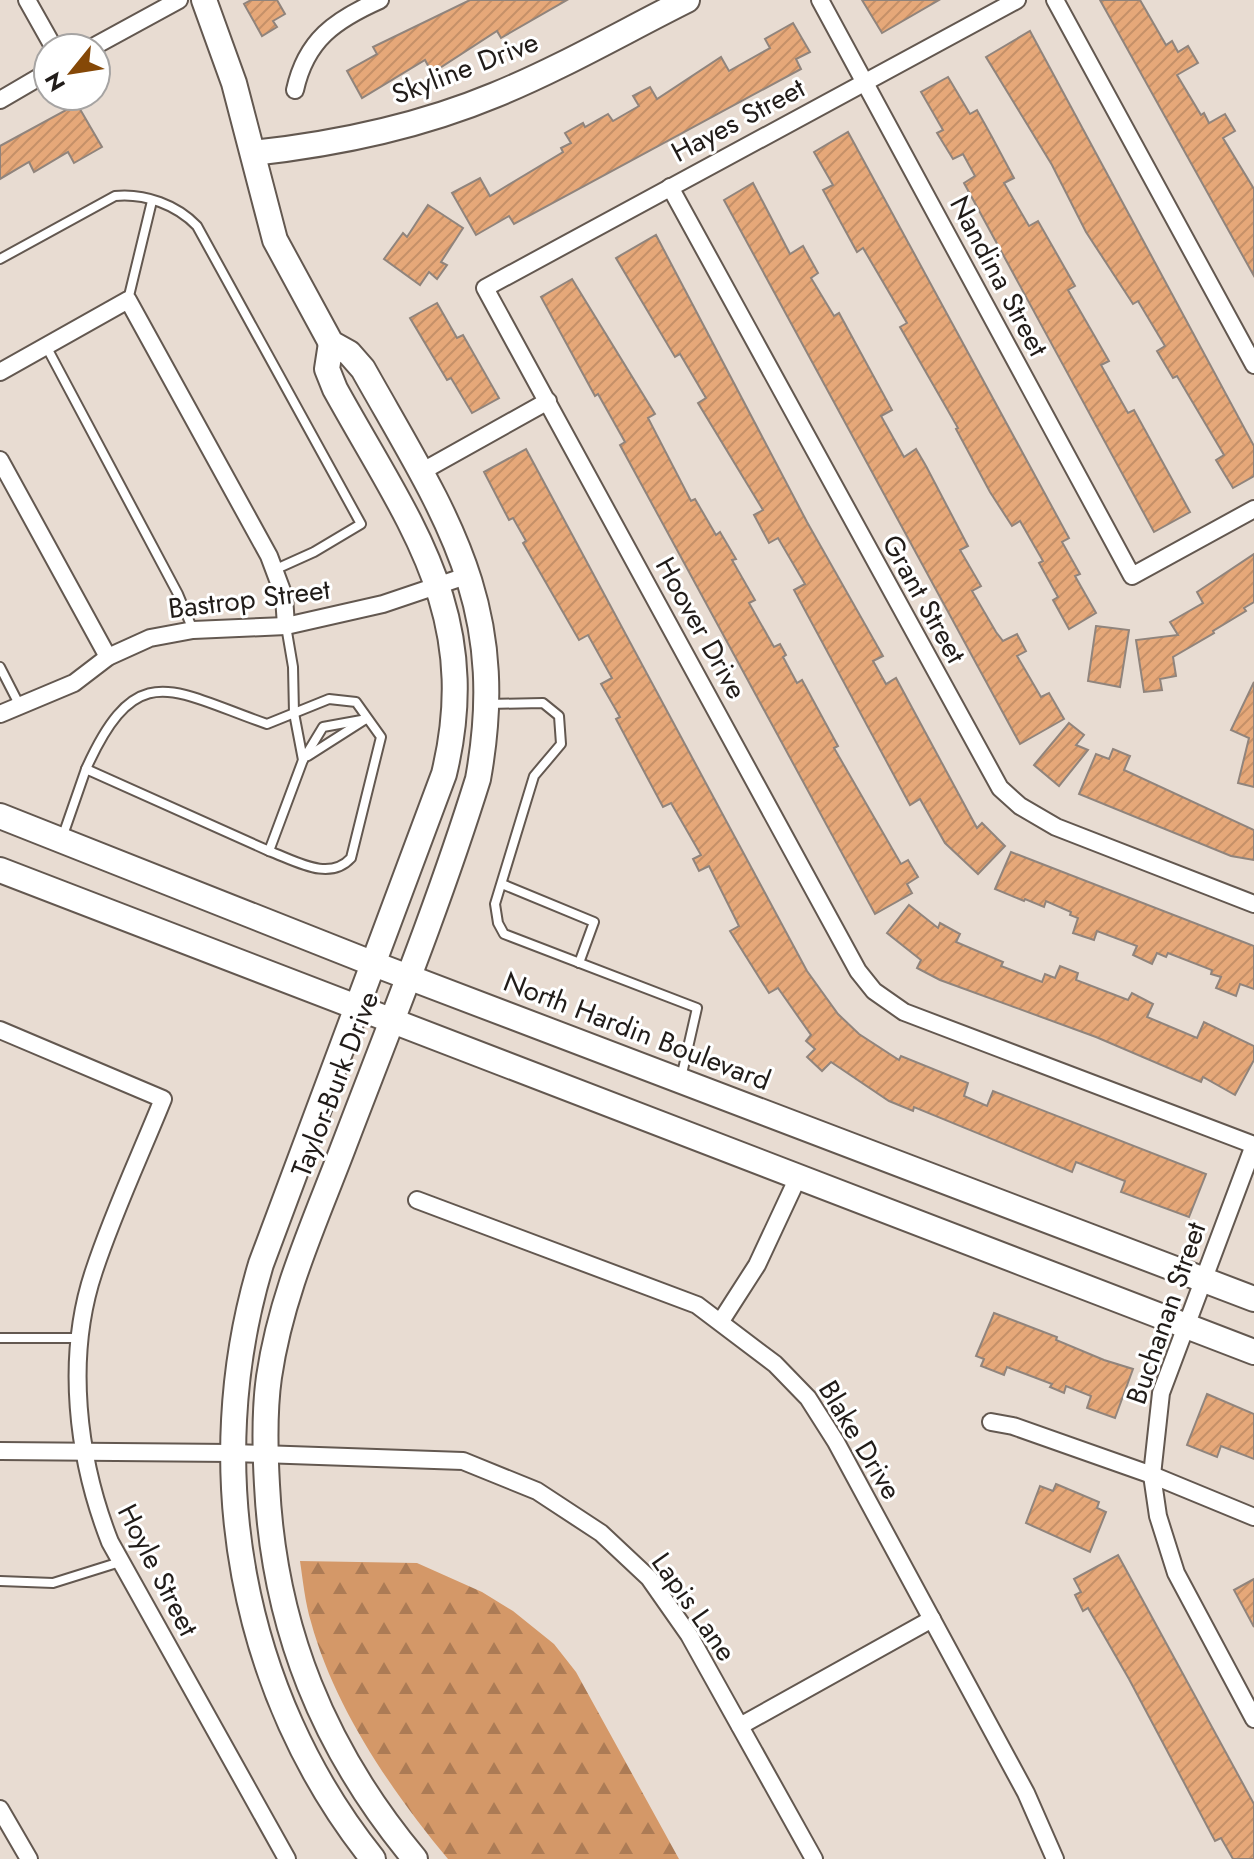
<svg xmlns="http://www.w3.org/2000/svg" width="1254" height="1859" font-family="Jost,sans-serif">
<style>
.forest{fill:url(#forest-firs)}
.building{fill:url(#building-hatch);stroke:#90847c;stroke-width:2}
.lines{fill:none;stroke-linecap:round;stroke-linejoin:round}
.lane-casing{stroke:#635850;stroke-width:12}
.street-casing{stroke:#635850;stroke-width:20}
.secondary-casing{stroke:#635850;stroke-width:28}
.lane{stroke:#fff;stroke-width:8}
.street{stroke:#fff;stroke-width:16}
.secondary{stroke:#fff;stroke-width:24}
.labels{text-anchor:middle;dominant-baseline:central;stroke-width:6;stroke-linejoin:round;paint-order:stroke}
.street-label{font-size:28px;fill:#211c19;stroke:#fff}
</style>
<defs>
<pattern id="forest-firs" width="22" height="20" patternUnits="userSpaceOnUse" patternTransform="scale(2)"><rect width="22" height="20" fill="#d49868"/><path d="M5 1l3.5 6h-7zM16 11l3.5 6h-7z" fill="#ac7b55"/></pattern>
<pattern id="building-hatch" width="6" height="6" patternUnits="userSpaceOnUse" patternTransform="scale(2)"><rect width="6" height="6" fill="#e6a879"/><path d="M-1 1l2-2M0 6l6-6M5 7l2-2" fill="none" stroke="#c59068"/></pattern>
</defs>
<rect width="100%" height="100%" fill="#e8dcd2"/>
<path class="forest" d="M300,1561L417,1563L482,1592L513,1611L554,1644L576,1672L679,1859H448C392,1792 334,1707 311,1622C305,1602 303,1581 300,1561Z"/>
<g class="building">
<path d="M251,0H277L285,14L273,21L277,27L262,36L244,4Z"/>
<path d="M470,0H567L501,38L497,31L432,73L425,60L362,98L347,71L377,54L373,47Z"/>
<path d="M862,0H939L882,33Z"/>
<path d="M1100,0H1140L1166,45L1172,41L1178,52L1188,46L1198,63L1177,75L1201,115L1204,113L1209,123L1225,114L1235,131L1223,138L1254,189V276Z"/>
<path d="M793,23L810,52L796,59L801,69L514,224L509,216L476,235L452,193L480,178L490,196L563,152L561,148L571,143L565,133L583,123L585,127L608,114L613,121L639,106L633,96L650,87L657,99L721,57L729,71L770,48L765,39Z"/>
<path d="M1030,31L1254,446V476L1233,488L1216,460L1224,455L1177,376L1173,378L1157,351L1165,346L1138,301L1133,304L1086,232L1052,165L986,57Z"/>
<path d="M948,77L970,114L977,110L992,137L1014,178L1004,183L1029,226L1038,221L1054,249L1075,286L1068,290L1109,361L1101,365L1128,413L1134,410L1190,512L1154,532L964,183L975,176L963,154L953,159L937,133L943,130L921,92Z"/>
<path d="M77,104L102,147L74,163L68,152L34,172L29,162L0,179V146Z"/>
<path d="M848,132L1069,538L1062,542L1080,574L1075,576L1096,613L1069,629L1053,600L1058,597L1039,563L1043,561L1020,521L1012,526L990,492L956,429L958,428L900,327L907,323L863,248L857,252L823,190L833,185L814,152Z"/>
<path d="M753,183L790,254L803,246L818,273L811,278L834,316L839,313L892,410L881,416L904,457L916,449L926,466L968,546L960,550L981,586L972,591L996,632L1003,641L1017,634L1026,651L1017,656L1041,697L1049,693L1064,719L1020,744L724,200Z"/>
<path d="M428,205L463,228L441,262L447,265L437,279L429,272L420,285L384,259L403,233L407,237Z"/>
<path d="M656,235L807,522L883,656L873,661L886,684L896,678L977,828L982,823L1005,846L978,874L945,843L920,799L910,805L794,590L805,584L778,538L769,543L754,515L763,510L698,403L706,398L680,354L675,357L616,258Z"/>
<path d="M572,279L655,414L648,418L691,501L695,499L716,535L720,532L736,559L732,560L755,600L749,603L774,647L780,644L786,655L783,657L797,683L802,680L838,746L834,748L901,864L908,860L918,877L907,884L912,893L875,914L620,445L625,442L598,394L595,396L541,297Z"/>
<path d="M437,303L457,338L463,335L499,398L472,413L451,378L447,380L410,318Z"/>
<path d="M526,449L807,971L838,1014L859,1034L899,1060L901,1056L968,1083L964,1096L987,1106L993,1091L1206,1174L1189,1217L1121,1192L1125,1181L1076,1162L1072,1172L914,1107L913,1111L889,1101L831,1062L822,1071L807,1057L815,1049L806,1041L811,1035L778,988L769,993L740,947L730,931L739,926L709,866L699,871L693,859L701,855L671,803L663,807L616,719L620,717L601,684L612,678L588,635L579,640L523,543L526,541L513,518L509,520L484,472Z"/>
<path d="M1254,554V602L1244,608L1246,611L1213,631L1214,633L1173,657L1176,676L1160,679L1162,690L1144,692L1136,640L1178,635L1170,622L1203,603L1197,592Z"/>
<path d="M1096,626L1129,630L1120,687L1088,681Z"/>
<path d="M1254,682V787L1238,783L1249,738L1231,730Z"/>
<path d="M1069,723L1084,735L1076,745L1088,750L1059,786L1034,765Z"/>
<path d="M1113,749L1130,756L1124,770L1254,830V860L1231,856L1079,794L1096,754L1109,759Z"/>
<path d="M1011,852L1254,946V989L1240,984L1236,996L1216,988L1221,977L1211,974L1212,970L1168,953L1166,957L1157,953L1152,964L1133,955L1137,946L1097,931L1094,940L1073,933L1078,918L1070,915L1071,912L1046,901L1044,907L1025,899L1024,901L995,889Z"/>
<path d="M909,905L938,928L940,923L960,934L956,942L1003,962L1001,966L1042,982L1045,974L1055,978L1060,966L1078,973L1076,980L1128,1000L1132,993L1153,1004L1147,1017L1197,1038L1204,1022L1254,1046V1060L1235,1095L1203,1077L1201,1082L1096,1037L940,980L917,968L921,960L887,933Z"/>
<path d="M994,1313L1057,1337L1056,1340L1104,1360L1133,1369L1115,1418L1087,1408L1091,1396L1066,1386L1064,1393L1050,1387L1052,1384L1007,1367L1004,1375L981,1366L984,1359L976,1356Z"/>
<path d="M1207,1394L1254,1414V1459L1221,1446L1217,1457L1187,1445Z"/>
<path d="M1056,1484L1099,1502L1097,1508L1106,1512L1090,1552L1026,1523L1040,1486L1053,1491Z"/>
<path d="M1118,1555L1254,1804V1859H1233L1221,1838L1215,1841L1129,1679L1088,1608L1083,1611L1075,1595L1081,1592L1074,1579Z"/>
<path d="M1254,1579V1627L1234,1590Z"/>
</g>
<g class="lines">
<g class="lane-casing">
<g id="lane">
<path d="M0,259L115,196C145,193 177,205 197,226L361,524L314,552L274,570"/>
<path d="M128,300L152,201"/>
<path d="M46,346L178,594L193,630"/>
<path d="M0,667L20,706"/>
<path d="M488,704L543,703L559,716L561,744L534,776L495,904L498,923L504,934L697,1008L681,1078"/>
<path d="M308,756L366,719"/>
<path d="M303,760L323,727L367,719"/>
<path d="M86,769C137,656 172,691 267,724L329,699L356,702L381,737L351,858C329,882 296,861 269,851"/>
<path d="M62,838L86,769L269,851L303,760L294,713L293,667L286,626"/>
<path d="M502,884L594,922L579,963"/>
<path d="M0,1338H79"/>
<path d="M0,1581L53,1583L120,1562"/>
</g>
</g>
<g class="street-casing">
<g id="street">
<path d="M27,0L54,48"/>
<path d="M820,0L1132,576L1254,509"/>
<path d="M1017,0L485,288L858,971L874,991L904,1012L1254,1145"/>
<path d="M1055,0L1254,365"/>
<path d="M91,48L179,0"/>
<path d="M295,90C306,40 335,20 380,0"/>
<path d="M0,100L48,72"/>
<path d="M670,187L1000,788L1020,806L1056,827L1254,904"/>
<path d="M0,372L128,300L269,556L284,596L286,626"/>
<path d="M0,460L108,657"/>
<path d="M421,472L548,401"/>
<path d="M0,714L74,683L108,657L150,638L193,630L286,626L383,604L469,575"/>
<path d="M0,1030L163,1099C140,1156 113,1213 94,1271C65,1357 77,1458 110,1542L287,1859"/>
<path d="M1254,1145L1161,1393L1152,1475L1158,1516L1176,1573L1254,1719"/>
<path d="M417,1200L697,1305L775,1364L808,1398L836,1442L1026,1793L1055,1859"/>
<path d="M721,1321L757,1265L799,1175"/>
<path d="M991,1422L1013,1426L1152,1475L1254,1517"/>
<path d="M0,1451L232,1453L463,1461L537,1491L601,1533L649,1578L689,1635L814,1859"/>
<path d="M740,1726L932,1619"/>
<path d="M0,1809L29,1859"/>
</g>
</g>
<g class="secondary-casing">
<g id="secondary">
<path d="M204,0L234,83L275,240L331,343L349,353L363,369C445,515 510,603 478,779C439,904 390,1025 343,1148C314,1224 281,1295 269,1377C264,1412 265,1450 267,1485C274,1628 324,1750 415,1859"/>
<path d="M253,153C336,144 418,127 495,95C561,68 623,32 687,0"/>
<path d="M331,343L327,369L335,389C409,523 483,613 444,774L261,1264C200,1467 240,1693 373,1859"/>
<path d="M0,816L374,964L1254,1299"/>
<path d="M0,870L1254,1352"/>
</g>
</g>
<use href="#lane" class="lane"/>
<use href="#street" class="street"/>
<use href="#secondary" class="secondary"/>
</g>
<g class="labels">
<g class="street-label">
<text transform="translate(465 68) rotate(-21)">Skyline Drive</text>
<text transform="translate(738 120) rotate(-28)">Hayes Street</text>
<text transform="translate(999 276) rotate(62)">Nandina Street</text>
<text transform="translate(249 599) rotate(-7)">Bastrop Street</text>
<text transform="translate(924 599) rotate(61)">Grant Street</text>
<text transform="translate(701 628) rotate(61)">Hoover Drive</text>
<text transform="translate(637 1031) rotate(21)">North Hardin Boulevard</text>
<text transform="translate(335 1084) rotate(-69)">Taylor-Burk Drive</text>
<text transform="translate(1166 1313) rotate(-71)">Buchanan Street</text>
<text transform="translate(860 1440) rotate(59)">Blake Drive</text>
<text transform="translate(158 1570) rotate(63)">Hoyle Street</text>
<text transform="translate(694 1607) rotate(55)">Lapis Lane</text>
</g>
</g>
<g transform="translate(72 72) rotate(240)"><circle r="38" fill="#ffffff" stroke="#a6a4a3" stroke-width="2"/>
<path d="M0-6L14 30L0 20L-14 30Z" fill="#854807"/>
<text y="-12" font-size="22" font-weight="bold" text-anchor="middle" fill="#211c19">N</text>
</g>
</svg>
